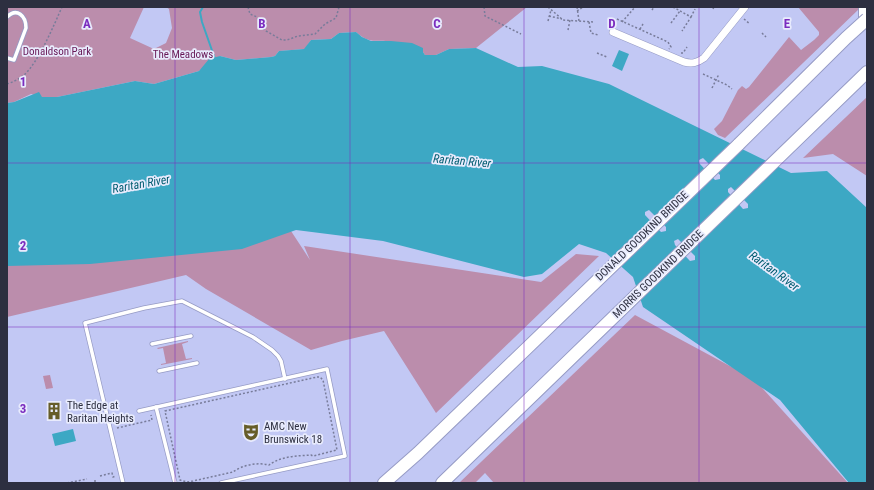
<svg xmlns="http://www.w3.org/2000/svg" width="874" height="490" font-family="'Roboto Condensed',sans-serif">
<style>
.green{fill:#bb8dac}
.water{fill:#3da8c4}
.pier{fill:#c2c8f4}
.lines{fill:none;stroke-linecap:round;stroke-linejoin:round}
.stream{stroke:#3da8c4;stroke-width:2}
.lane-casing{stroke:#969bc5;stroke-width:5}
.street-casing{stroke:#969bc5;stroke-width:8}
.highway-casing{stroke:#969bc5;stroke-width:14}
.path{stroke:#787c9a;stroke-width:1.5;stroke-dasharray:2 2;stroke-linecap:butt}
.lane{stroke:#fff;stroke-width:3.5}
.street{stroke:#fff;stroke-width:7}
.highway{stroke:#fff;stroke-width:12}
.highway-bridge-casing{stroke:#969bc5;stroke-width:14;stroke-linecap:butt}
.highway-bridge{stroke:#fff;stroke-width:12}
.grid{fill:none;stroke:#7b2cbf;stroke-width:1;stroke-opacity:0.55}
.labels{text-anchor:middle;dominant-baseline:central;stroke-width:3.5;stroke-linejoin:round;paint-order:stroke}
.park-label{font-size:11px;fill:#681856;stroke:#e8ebfd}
.street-label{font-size:11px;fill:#2d2f40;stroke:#e8ebfd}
.poi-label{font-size:11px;fill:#2d2f40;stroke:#e8ebfd;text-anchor:start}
.water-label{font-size:12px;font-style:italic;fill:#005c70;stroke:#e8ebfd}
.grid-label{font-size:13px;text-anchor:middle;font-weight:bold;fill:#7b2cbf;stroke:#e8ebfd;stroke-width:3.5;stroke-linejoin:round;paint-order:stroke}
</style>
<rect width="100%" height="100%" fill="#c2c8f4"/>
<g class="green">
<path d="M7,7H144L130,38L154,49L166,43L172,28L169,9L166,7H527L476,48L449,49L436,55H425L423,52C412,49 402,44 392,42C375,38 372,46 356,32L339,33L331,39L311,40L305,49L279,51L275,56L271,57L236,60L220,56L199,71L154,84L135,81L57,97H42L31,94L14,102L7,103Z"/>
<path d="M798,7H860L859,9L725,138L718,135L714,129L722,121L738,90L742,86L746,89L749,87L789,37L801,50L814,40L819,35V32Z"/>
<path d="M867,97V176L833,154L803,158Z"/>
<path d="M291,231L310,260L304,246L541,282L576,254L599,256L436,413L384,331L342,341L311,350L206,289L186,275L7,317V252Z"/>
<path d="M635,315L754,379L848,483H494L485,473L475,483H459Z"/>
<path d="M188,341V342L182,344L186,359L192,358V359L161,365V364L166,363L163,348L158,349L157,348Z"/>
<path d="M50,375L53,388L46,389L43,376Z"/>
</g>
<g class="water">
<path d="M356,32L362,37L371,41H391L412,43L423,48V52L425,55H436L449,49L476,48L518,67L542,66L609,84L791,173L827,171L867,208V483H849L780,400L643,307L633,277L606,253L579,244L542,274L524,277L383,241L296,230L242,249L90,264L7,266V103L14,102L39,92L42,97H57L135,81L154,84L199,71L209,59L220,56L236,60L271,57L275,56L279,51L304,49L311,40L331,39L339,33Z"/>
<path d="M619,50L629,54L622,71L612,66Z"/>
<path d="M73,429L76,441L55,446L52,434Z"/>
</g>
<g class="pier">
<path d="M703,158L720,175V179L715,180L699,163V160Z"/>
<path d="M731,187L748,204V208L743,209L728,192V189Z"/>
<path d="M649,210L666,227V231L661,232L645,215V212Z"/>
<path d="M678,239L695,256V260L690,261L675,245L674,241Z"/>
</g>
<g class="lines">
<path class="stream" d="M203,7L200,12L202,22L215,59"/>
<g class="lane-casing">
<g id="lane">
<path d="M7,17C17,7 26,16 26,28L14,60L7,58"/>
<path d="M152,344L191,336"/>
<path d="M159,371L197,363"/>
<path d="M156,407L175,483"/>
<path d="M139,411L327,369L345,456L221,483"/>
<path d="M123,483L85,323L144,308L182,301L253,337L272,350L278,356L281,361L285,379"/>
</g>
</g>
<g class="street-casing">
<path id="street" d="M613,32L684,62C692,64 697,63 704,58L745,7"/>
</g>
<g class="highway-casing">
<g id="highway">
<path d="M865,7V17L867,22"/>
<path d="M384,483L418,453L739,144"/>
<path d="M442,483L867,72"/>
</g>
</g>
<g class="path">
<path d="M248,7L250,14L257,17L261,27L266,31L282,40H287L298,36L315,34L325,24L336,18L339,7"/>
<path d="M484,7L485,16L521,34"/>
<path d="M548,7L563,20L593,22"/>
<path d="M577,7L579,21"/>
<path d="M673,7L691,17L682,31"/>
<path d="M713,9L714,7"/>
<path d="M652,10L654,7"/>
<path d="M577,11L583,7"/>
<path d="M549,16L562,19"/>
<path d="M691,17L695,9"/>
<path d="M617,19L668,42L671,47L669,49"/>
<path d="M744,19L750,24"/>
<path d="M548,21L551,10"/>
<path d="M589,22L591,33L598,35"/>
<path d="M622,22L635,7"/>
<path d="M671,23L680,11"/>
<path d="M640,29L643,24"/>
<path d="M568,30L570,20"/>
<path d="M762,33L766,37"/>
<path d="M597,53L607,57"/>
<path d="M681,53H683L687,47"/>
<path d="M703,74L727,85L732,89"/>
<path d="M7,84C13,82 19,79 24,75C38,63 54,25 62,7"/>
<path d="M712,88L719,74"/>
<path d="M317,377H320L323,380L337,450L313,456L311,455C297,456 281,456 269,465C258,462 242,465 233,472L193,481L187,482L180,480L165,411Z"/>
<path d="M117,428L152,420L151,415"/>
<path d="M100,476L112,473L113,477L116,476"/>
<path d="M95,480V483"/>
<path d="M67,483L87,479"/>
<path d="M165,483H166"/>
</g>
<use href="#lane" class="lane"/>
<use href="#street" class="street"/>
<use href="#highway" class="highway"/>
<g class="highway-bridge-casing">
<path id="highway-bridge" d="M739,144L846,38L867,19"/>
</g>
<use href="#highway-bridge" class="highway-bridge"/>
</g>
<path class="grid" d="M175,7V483M350,7V483M524,7V483M699,7V483M7,163H867M7,327H867"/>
<defs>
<g id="building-bare" transform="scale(1.38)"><path d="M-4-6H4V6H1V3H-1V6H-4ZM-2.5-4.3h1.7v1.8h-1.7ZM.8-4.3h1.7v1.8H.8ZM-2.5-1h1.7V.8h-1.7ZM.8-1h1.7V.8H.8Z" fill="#665d29" stroke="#e8ebfd" stroke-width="2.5" paint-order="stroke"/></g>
<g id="theatre-bare" transform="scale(1.38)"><path d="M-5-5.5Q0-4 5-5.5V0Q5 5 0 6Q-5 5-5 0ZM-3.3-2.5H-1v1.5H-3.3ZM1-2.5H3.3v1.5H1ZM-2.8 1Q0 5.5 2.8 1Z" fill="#665d29" stroke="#e8ebfd" stroke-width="2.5" paint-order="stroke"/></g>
</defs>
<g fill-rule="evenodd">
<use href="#building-bare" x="54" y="411"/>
<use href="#theatre-bare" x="251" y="432"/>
</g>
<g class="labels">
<g class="park-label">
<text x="57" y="51">Donaldson Park</text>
<text x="183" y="54">The Meadows</text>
</g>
<g class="street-label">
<text transform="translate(642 236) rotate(-44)">DONALD GOODKIND BRIDGE</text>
<text transform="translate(658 274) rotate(-44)">MORRIS GOODKIND BRIDGE</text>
</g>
<g class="poi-label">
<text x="67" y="405">The Edge at<tspan x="67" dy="13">Raritan Heights</tspan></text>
<text x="264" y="426">AMC New<tspan x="264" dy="13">Brunswick 18</tspan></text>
</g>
<g class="water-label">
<text transform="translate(462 161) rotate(5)">Raritan River</text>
<text transform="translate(141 184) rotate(-10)">Raritan River</text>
<text transform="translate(774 271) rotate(36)">Raritan River</text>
</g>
</g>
<g class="grid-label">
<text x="87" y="28">A</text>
<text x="262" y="28">B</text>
<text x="437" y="28">C</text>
<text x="612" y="28">D</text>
<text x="787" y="28">E</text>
<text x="23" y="86">1</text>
<text x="23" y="250">2</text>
<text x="23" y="413">3</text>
</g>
<rect width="874" height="490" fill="none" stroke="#2d2f40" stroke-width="16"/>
</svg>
